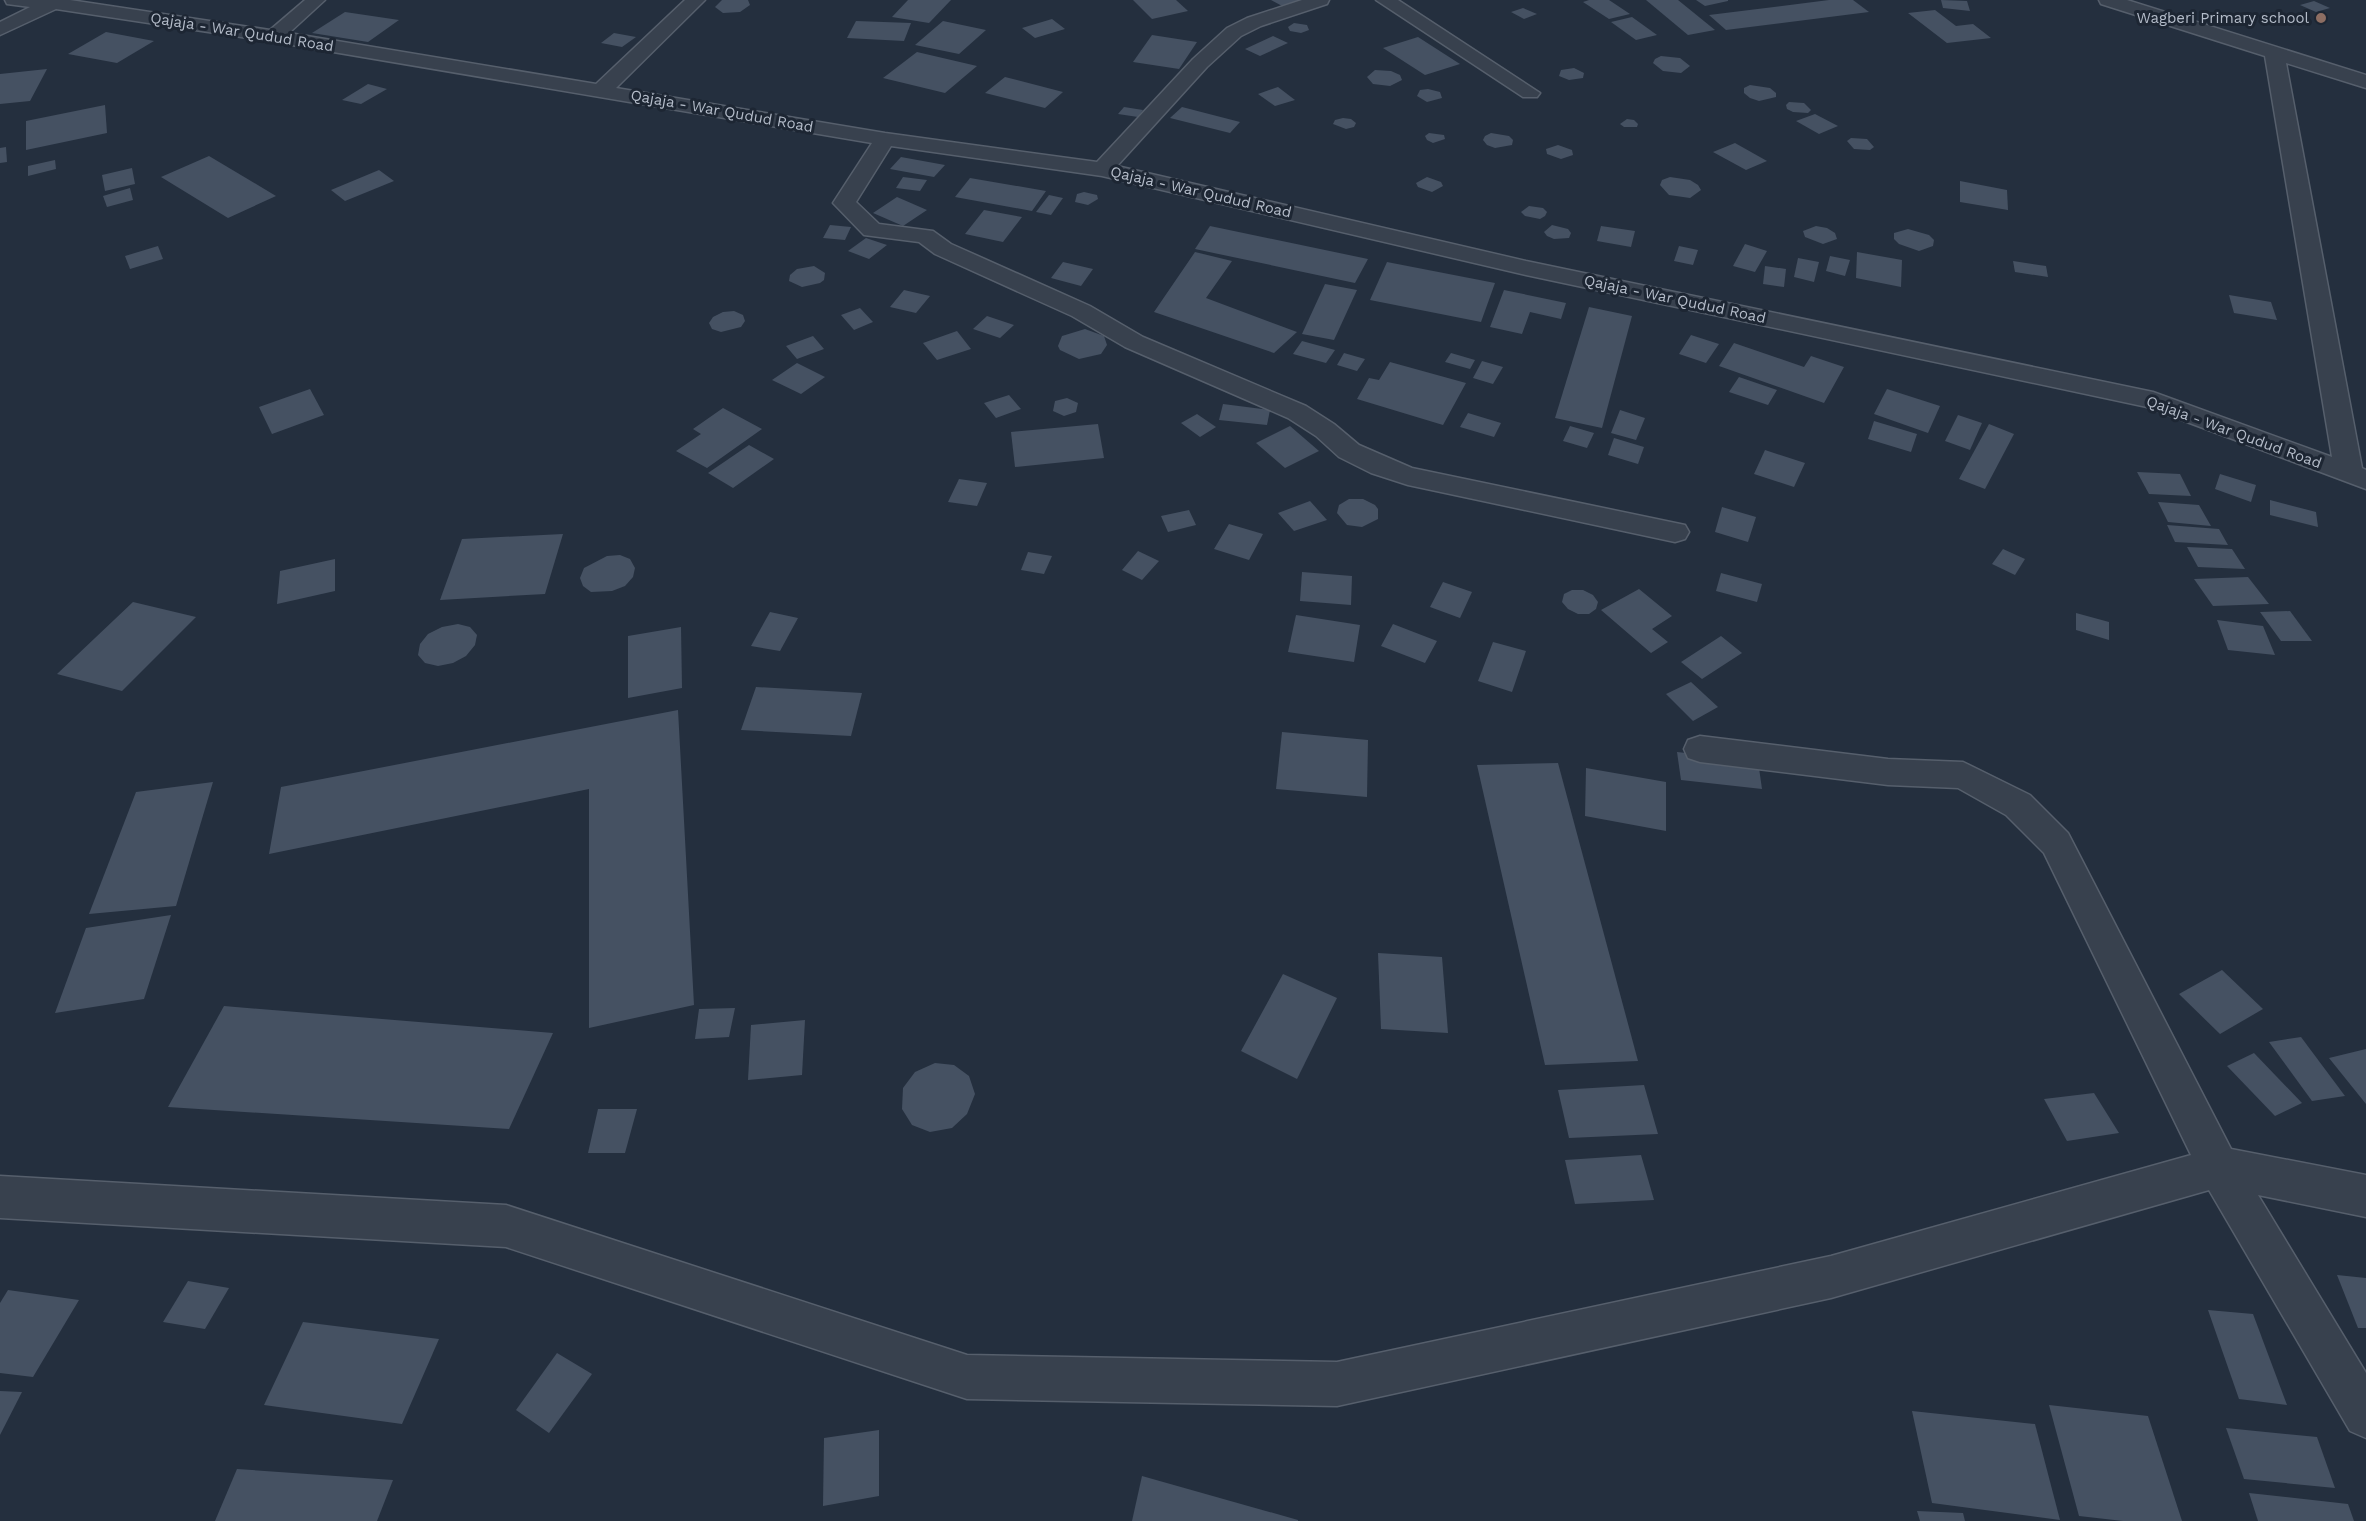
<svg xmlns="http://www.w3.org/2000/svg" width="2366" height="1521" font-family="'Work Sans',sans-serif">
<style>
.building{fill:#455162}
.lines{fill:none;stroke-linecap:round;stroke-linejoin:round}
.minor-casing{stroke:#565f6c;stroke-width:3}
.minor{fill:#38414e;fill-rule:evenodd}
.education-dot{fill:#8d6e63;stroke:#1d2633;stroke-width:2}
.labels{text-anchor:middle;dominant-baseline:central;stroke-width:6;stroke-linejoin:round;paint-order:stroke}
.far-poi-label{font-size:15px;fill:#b4bcc9;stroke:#1d2633;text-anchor:end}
.far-street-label{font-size:15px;fill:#b4bcc9;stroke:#1d2633}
</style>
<rect width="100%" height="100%" fill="#242f3e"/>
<g class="building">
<path d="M722,0H748L750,5L740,12L723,13L715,7Z"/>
<path d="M908,0H951L929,23L892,17Z"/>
<path d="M1133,0H1176L1188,11L1152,19Z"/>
<path d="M1271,0H1304L1284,7Z"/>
<path d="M1589,0H1609L1630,14L1609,19L1583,2Z"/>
<path d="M1646,0H1678L1715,30L1688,35Z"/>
<path d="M1696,0H1728V1L1705,6Z"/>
<path d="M1829,0H1853L1869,12L1726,30L1709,15Z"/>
<path d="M1941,0L1967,1L1970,11L1943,8Z"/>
<path d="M2314,1L2330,8L2316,12L2300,5Z"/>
<path d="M1523,8L1537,14L1524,19L1511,12Z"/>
<path d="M1935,10L1956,26L1973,24L1991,38L1947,43L1908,13Z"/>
<path d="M345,12L399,20L368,42L312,33Z"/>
<path d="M1632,17L1657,35L1636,40L1611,22Z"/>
<path d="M1052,19L1065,29L1035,38L1022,28Z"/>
<path d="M856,21L911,23L904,41L847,38Z"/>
<path d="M943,21L986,30L959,54L915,45Z"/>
<path d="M1294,23L1307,25L1309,30L1301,33L1290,31L1288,27Z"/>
<path d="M106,32L154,41L117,63L68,54Z"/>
<path d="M614,33L636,37L622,47L601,43Z"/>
<path d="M1152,35L1197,42L1179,69L1133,62Z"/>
<path d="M1273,36L1288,43L1260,56L1245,49Z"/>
<path d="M1418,37L1460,64L1425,75L1383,48Z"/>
<path d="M917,52L977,66L945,93L883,78Z"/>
<path d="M1661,56L1680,58L1690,66L1681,73L1663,71L1653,63L1655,59Z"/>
<path d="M1574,68L1584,73L1583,78L1569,80L1559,76L1561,70Z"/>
<path d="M47,69L30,101L0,104V74Z"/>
<path d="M1375,70L1391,71L1400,75L1402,80L1390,86L1373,84L1367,77Z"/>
<path d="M1005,77L1063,92L1045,108L985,93Z"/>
<path d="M368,84L387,89L361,104L342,100Z"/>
<path d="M1750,85L1770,88L1776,93V97L1759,101L1750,98L1744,93V88Z"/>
<path d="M1278,87L1295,100L1275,106L1258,94Z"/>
<path d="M1428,89L1440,92L1442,98L1427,102L1417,96L1420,90Z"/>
<path d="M1789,102L1804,103L1811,110L1808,113L1793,112L1787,109L1786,105Z"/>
<path d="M105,105L107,133L26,150V121Z"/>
<path d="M1124,107L1143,110L1138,117L1118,114Z"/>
<path d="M1182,107L1240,122L1230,133L1170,118Z"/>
<path d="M1815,114L1838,126L1819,134L1796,121Z"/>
<path d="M1343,118L1351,119L1356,123L1354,127L1346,129L1333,124L1335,120Z"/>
<path d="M1627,119L1634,120L1638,124L1637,127H1624L1620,124Z"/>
<path d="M1429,133L1444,135L1445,139L1433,143L1427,140L1425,136Z"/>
<path d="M1491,133L1509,136L1513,140L1512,145L1495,148L1487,145L1483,140L1485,136Z"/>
<path d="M1851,138L1867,139L1874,147L1870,150L1854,149L1847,141Z"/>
<path d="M1735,143L1767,161L1746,170L1713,152Z"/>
<path d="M1558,145L1572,150L1573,155L1561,159L1547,154L1546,149Z"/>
<path d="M6,147L7,162L0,163V148Z"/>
<path d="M209,156L276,196L228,218L161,177Z"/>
<path d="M901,157L945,165L934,177L890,169Z"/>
<path d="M55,160L56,169L28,176V166Z"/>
<path d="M132,168L135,184L105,191L102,175Z"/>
<path d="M379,170L394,181L345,201L331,190Z"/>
<path d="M903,177L927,180L920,191L896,188Z"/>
<path d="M1427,177L1441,182L1443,186L1432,192L1418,187L1416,183Z"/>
<path d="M1670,177L1690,180L1698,185L1701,190L1690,198L1669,195L1660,185L1662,180Z"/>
<path d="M970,178L1046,191L1032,211L955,197Z"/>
<path d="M1960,181L2007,190L2008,210L1960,202Z"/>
<path d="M130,188L133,200L107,207L103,196Z"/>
<path d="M1084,192L1097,195L1098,199L1088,205L1075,202L1077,194Z"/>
<path d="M1049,195L1063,198L1051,215L1036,212Z"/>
<path d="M897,197L927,210L903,226L873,213Z"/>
<path d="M1529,206L1543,208L1547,212L1545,216L1540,219L1525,216L1521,212Z"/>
<path d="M984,210L1022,217L1003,242L965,234Z"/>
<path d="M830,225L851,227L845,240L823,238Z"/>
<path d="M1552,225L1568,229L1571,233L1569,238L1554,239L1547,236L1544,232Z"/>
<path d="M1210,226L1368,259L1355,283L1195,249Z"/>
<path d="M1601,226L1635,231L1631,247L1597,241Z"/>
<path d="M1816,226L1827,228L1835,233L1837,239L1823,244L1805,237L1803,231Z"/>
<path d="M1908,229L1929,235L1934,240L1933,246L1919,251L1899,244L1894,239V233Z"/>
<path d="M866,238L887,245L869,259L848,251Z"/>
<path d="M1745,244L1767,251L1755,272L1733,266Z"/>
<path d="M158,246L163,259L130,269L125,256Z"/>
<path d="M1679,246L1698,250L1693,265L1674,261Z"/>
<path d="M1195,252L1232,261L1206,298L1297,332L1274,353L1154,312Z"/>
<path d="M1857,252L1902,260L1901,287L1856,278Z"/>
<path d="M1830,256L1850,260L1845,276L1826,271Z"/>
<path d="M1798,258L1819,262L1814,282L1794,277Z"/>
<path d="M2013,261L2046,266L2048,277L2015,272Z"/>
<path d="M1063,262L1093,269L1081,286L1051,278Z"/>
<path d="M1387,262L1495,283L1481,322L1370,300Z"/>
<path d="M814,266L825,273L824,280L820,283L802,287L789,281L790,275L797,269Z"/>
<path d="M1765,266L1786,269L1784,287L1763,284Z"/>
<path d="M1325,284L1357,290L1334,340L1302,334Z"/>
<path d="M904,290L930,296L916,313L890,307Z"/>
<path d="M1504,290L1566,303L1561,319L1530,312L1522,334L1490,327Z"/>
<path d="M2229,295L2271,302L2277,320L2234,313Z"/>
<path d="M1589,307L1632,316L1602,428L1555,418Z"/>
<path d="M860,308L873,322L854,330L841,315Z"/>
<path d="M734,311L743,315L745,321L741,327L721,332L712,329L709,323L713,317L723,312Z"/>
<path d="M987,316L1014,325L1000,338L973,329Z"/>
<path d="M1085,329L1104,336L1107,345L1101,354L1079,359L1060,350L1058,346L1062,336Z"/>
<path d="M957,331L971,349L937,360L923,343Z"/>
<path d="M1691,335L1719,344L1706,363L1679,354Z"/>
<path d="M813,336L824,349L797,359L786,346Z"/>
<path d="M1302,341L1335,350L1326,363L1293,354Z"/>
<path d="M1734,343L1804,367L1811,356L1844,367L1824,403L1719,366Z"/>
<path d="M1344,353L1365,359L1357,371L1337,365Z"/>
<path d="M1451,353L1475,360L1470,369L1445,362Z"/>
<path d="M1482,361L1503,367L1493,384L1473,378Z"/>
<path d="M1390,362L1466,383L1443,425L1357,399L1369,378L1379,380Z"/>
<path d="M797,363L825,377L801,394L772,380Z"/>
<path d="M1739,377L1777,390L1768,405L1729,392Z"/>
<path d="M310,389L324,415L272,434L259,407Z"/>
<path d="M1887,389L1940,406L1928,433L1874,414Z"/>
<path d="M1009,395L1021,409L996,418L984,403Z"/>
<path d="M1067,398L1078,403L1076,412L1064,416L1053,411L1055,401Z"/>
<path d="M1223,404L1270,410L1267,425L1219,420Z"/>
<path d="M723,408L762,429L707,468L676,451L701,434L693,429Z"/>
<path d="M1620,410L1645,418L1636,440L1611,433Z"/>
<path d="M1468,413L1501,423L1494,437L1460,427Z"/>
<path d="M1197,414L1216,427L1200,437L1181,423Z"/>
<path d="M1958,415L1982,423L1970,450L1945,441Z"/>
<path d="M1874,421L1917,434L1911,452L1868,439Z"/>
<path d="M1098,424L1104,458L1015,467L1011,432Z"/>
<path d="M1989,424L2014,434L1985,489L1959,479Z"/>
<path d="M1290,426L1319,451L1285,468L1256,443Z"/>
<path d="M1570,426L1594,433L1587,448L1563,441Z"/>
<path d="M1614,438L1644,447L1638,464L1608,455Z"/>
<path d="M749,445L774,459L733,488L708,473Z"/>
<path d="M1765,450L1805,463L1794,487L1754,474Z"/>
<path d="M2137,472L2180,474L2191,496L2149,494Z"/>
<path d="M2220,474L2256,485L2251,502L2215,489Z"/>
<path d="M959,479L987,483L977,506L948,502Z"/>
<path d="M1349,499H1363L1375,505L1378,509V519L1362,527L1347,525L1337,513L1339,505Z"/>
<path d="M2270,500L2316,512L2318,527L2270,515Z"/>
<path d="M1310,501L1327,520L1294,531L1278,513Z"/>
<path d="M2158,502L2199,505L2211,526L2168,522Z"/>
<path d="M1722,507L1756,517L1748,542L1715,532Z"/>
<path d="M1189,510L1196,525L1168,532L1161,516Z"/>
<path d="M1229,524L1263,534L1249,560L1214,549Z"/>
<path d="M2167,525L2219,529L2228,545L2175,542Z"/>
<path d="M563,534L545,594L440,600L462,539Z"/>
<path d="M2187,547L2232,549L2245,569L2198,567Z"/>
<path d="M2003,549L2025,559L2015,575L1992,564Z"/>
<path d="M1138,551L1159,561L1142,580L1122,570Z"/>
<path d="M1028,552L1052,556L1044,574L1021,570Z"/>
<path d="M620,555L630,559L635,568L633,577L625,586L612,591L591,592L583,586L580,578L584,568L607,556Z"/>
<path d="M335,559V591L277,604L280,571Z"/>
<path d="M1302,572L1352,576L1351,605L1300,601Z"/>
<path d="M1721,573L1762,584L1757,602L1716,591Z"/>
<path d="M2248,577L2269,604L2213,606L2194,579Z"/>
<path d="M1443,582L1472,592L1460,618L1430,607Z"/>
<path d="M1639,589L1672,616L1652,629L1668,642L1651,653L1601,610Z"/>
<path d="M1572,590H1583L1593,595L1598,602L1596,609L1589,614H1578L1568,609L1562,602L1564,594Z"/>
<path d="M133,602L196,617L122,691L57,674Z"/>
<path d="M2290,611L2312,641H2281L2260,612Z"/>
<path d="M770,612L798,618L780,651L751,646Z"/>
<path d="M2076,613L2109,622V640L2076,630Z"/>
<path d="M1296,615L1360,625L1354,662L1288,652Z"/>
<path d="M2217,620L2263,626L2275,655L2228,650Z"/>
<path d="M458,624L470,627L477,635L475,645L466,656L453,663L438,666L425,663L418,655L420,644L428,634L442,627Z"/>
<path d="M1393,624L1437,641L1425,663L1381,646Z"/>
<path d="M681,627L682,688L628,698V636Z"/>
<path d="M1721,636L1742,653L1702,679L1681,662Z"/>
<path d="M1493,642L1526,651L1512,692L1478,681Z"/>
<path d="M1691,682L1718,707L1693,721L1666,694Z"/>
<path d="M756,687L862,693L851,736L741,730Z"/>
<path d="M678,710L694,1005L589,1028V789L269,854L281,787Z"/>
<path d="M1282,732L1368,740L1367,797L1276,789Z"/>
<path d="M1677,752L1758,761L1762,789L1681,780Z"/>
<path d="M1558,763L1638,1061L1545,1065L1477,765Z"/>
<path d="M1586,768L1666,782V831L1585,816Z"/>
<path d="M213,782L176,906L89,914L136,792Z"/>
<path d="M171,915L144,999L55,1013L86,928Z"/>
<path d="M1378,953L1442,957L1448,1033L1381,1029Z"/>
<path d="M2222,970L2263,1009L2220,1034L2179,994Z"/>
<path d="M1283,974L1337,998L1297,1079L1241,1051Z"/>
<path d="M224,1006L553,1033L509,1129L168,1107Z"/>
<path d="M735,1008L729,1037L695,1039L699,1009Z"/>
<path d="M805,1020L802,1075L748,1080L751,1025Z"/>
<path d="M2301,1037L2345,1096L2312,1101L2269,1042Z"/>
<path d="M2366,1049V1104L2329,1058Z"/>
<path d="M2254,1053L2302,1103L2275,1116L2227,1066Z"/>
<path d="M935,1063L954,1065L969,1076L975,1094L967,1114L952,1128L930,1132L912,1125L902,1109L903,1088L915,1072Z"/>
<path d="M1644,1085L1658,1134L1569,1138L1558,1090Z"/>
<path d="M2094,1093L2119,1133L2067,1141L2044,1099Z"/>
<path d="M598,1109H637L625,1153H588Z"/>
<path d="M1641,1155L1654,1200L1575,1204L1565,1160Z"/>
<path d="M2337,1275L2366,1278V1328H2358Z"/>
<path d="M188,1281L229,1288L205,1329L163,1322Z"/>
<path d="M8,1290L79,1300L33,1377L0,1373V1303Z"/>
<path d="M2208,1310L2253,1314L2287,1405L2239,1399Z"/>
<path d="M303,1322L439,1339L402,1424L264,1405Z"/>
<path d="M557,1353L592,1374L549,1433L516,1410Z"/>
<path d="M0,1391L22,1392L0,1435Z"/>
<path d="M2049,1405L2148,1416L2182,1521H2123L2079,1516Z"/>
<path d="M1912,1411L2035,1424L2060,1520L1932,1503Z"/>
<path d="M2226,1428L2317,1437L2335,1488L2244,1479Z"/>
<path d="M879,1430V1496L823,1506L824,1438Z"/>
<path d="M237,1469L393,1480L377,1521H215Z"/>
<path d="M1142,1476L1298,1520V1521H1132Z"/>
<path d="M2249,1493L2348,1504L2354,1521H2258Z"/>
<path d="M1917,1511L1963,1513L1965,1521H1920Z"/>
</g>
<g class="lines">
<g class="minor-casing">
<g id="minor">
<path d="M5,0H70L270,30L305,0H325L289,33L596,84L685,0H705L616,88L885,133L1097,162L1193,59L1227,28L1247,18L1302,0H1329L1327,4L1261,26L1241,36L1207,67L1117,166L1526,261L2153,392L2332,457L2265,56L2101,4L2099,0H2127L2366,75V88L2286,63L2362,468L2366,470V489L2147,407L1526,275L1102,176L891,146L856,202L879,224L933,231L951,244L1090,306L1143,337L1306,406L1334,424L1359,445L1412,468L1685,525L1689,532L1685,539L1675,542L1408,485L1371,473L1339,457L1316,436L1288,418L1125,347L1072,316L935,254L919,242L864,235L833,203L872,143L274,42L56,9L0,35V22L30,7L7,4Z"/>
<path d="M1376,0H1398L1540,93L1537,97H1523Z"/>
<path d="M1700,736L1888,759L1963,762L2030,795L2068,833L2231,1149L2366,1175V1217L2258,1195L2366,1373V1438L2350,1431L2209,1190L1831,1298L1337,1406L967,1399L506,1247L0,1218V1176L506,1205L967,1355L1337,1362L1831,1256L2191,1155L2044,853L2006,815L1958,788L1888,785L1700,762L1688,758L1684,749L1688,740Z"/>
</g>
</g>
<use href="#minor" class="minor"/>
</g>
<circle class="education-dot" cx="2321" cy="18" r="6"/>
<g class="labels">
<g class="far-poi-label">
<text x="2309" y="18">Wagberi Primary school</text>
</g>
<g class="far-street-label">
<text transform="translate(242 32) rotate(9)">Qajaja - War Qudud Road</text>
<text transform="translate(722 111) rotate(10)">Qajaja - War Qudud Road</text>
<text transform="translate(1201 192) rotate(13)">Qajaja - War Qudud Road</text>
<text transform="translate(1675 299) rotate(12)">Qajaja - War Qudud Road</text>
<text transform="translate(2234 432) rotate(20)">Qajaja - War Qudud Road</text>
</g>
</g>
</svg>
